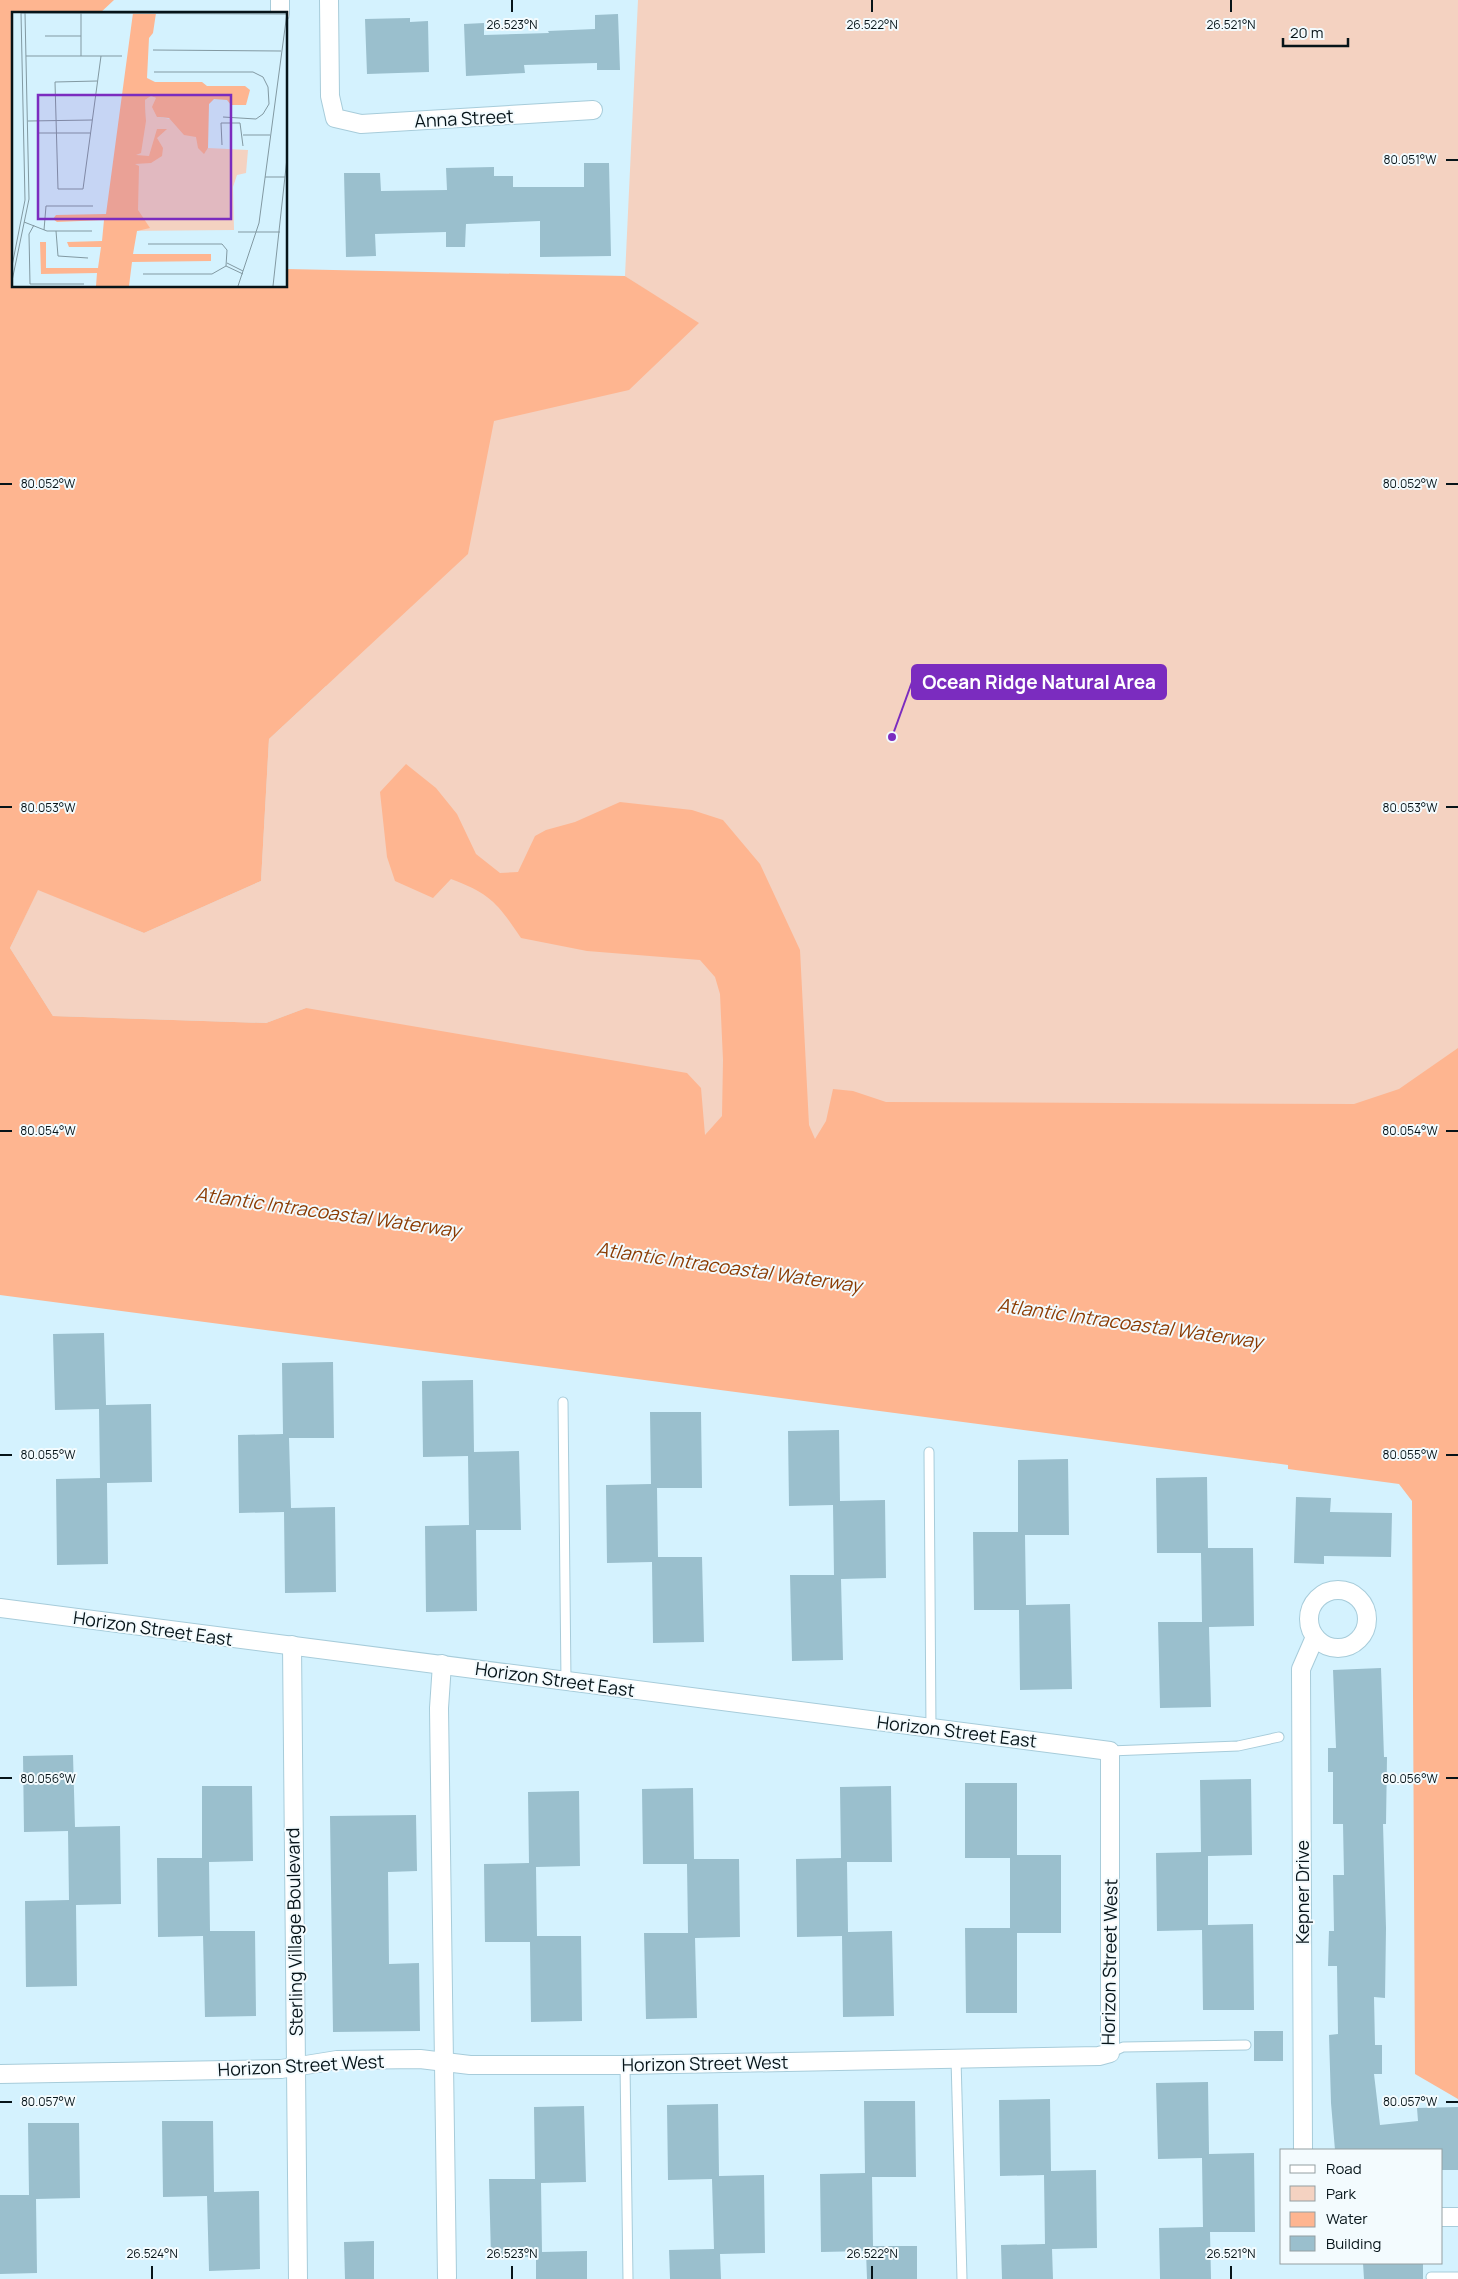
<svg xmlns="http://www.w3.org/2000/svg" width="1458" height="2279" font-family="Manrope,sans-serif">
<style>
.green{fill:#f4d2c1}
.water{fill:#feb590}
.building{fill:#9abfcd}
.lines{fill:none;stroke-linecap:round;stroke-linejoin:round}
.lane-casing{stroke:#a7ccda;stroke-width:11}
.street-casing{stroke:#a7ccda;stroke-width:20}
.lane{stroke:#fff;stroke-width:9}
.street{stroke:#fff;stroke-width:18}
.ticks{fill:none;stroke:#061419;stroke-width:2}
.labels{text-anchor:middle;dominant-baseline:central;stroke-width:4;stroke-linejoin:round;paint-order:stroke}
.street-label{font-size:18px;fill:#061419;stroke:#f3fbfe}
.water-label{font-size:19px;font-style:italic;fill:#8b3c04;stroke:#f3fbfe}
.inset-road{fill:none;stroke:#8299a2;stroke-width:1}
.view{fill:#7b2cbf;fill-opacity:0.15;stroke:#7b2cbf;stroke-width:2.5}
.inset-edge{fill:none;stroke:#061419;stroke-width:2.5}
.ticks-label{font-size:12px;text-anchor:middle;fill:#061419;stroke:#f3fbfe;stroke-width:4;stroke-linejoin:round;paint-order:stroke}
.leader{fill:none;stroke:#7b2cbf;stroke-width:2}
.callout-dot{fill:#7b2cbf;stroke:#f3fbfe;stroke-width:2}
.callout{fill:#7b2cbf;stroke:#7b2cbf;stroke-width:2}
.callout-label{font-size:19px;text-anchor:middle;font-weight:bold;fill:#fff}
</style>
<rect width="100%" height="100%" fill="#d4f2fe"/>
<path class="green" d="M638,0H1458V1262L329,1155L306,1008L266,1023L53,1016L10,948L38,889L144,933L261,881L269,739L326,686L324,318L686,316L625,276Z"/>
<path class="water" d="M0,0H114L99,14H14V286H286V269L625,276L699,323L629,390L494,421L468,554L269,739L261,881L144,933L38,890L10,948L53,1016L266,1023L306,1008L687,1073L701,1088L705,1135L722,1116L723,1060L720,994L715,977L700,960L587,951L521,938C498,904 491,894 451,879L433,898L395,881L387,857L380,792L406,764L436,788L457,814L476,854L500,873L518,872L535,836L546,830L575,822L620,802L692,810L723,820L760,864L800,950L809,1125L815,1139L826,1121L833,1089L853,1091L886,1102L1354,1104L1399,1089L1458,1048V2099L1415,2074L1412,1501L1399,1484L1288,1469V1465L0,1295Z"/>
<g class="building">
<path d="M618,14L620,70H597V63L524,65L525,73L466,76L464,24L484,23V35L549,33L548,31L595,29V15Z"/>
<path d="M410,18V22L428,21L429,72L367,74L365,19Z"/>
<path d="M584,163H609L611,256L540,257V221L466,224L465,247H446V232L375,234L376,256L346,257L344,173H380L381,191L447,190L446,168L494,167V176H513V187H584Z"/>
<path d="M104,1333L106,1405L151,1404L152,1482L107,1483L108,1564L57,1565L56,1479L100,1478L99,1409L55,1410L53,1334Z"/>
<path d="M333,1362L334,1438H289L291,1508L335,1507L336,1592L285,1593L284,1512L239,1513L238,1435L283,1434L282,1363Z"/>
<path d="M473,1380L474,1452L519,1451L521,1530H476L477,1611L426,1612L425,1526L469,1525L468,1456L423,1457L422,1381Z"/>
<path d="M650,1412H701L702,1488H657L658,1557H702L704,1642L653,1643L652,1562L607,1563L606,1485L651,1484Z"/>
<path d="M839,1430L840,1501L885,1500L886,1578L841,1579L843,1660L792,1661L790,1575H834L833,1505L789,1506L788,1431Z"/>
<path d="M1068,1459L1069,1535H1025L1026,1605L1070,1604L1072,1689L1020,1690L1019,1610H974L973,1532H1018V1460Z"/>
<path d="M1207,1477L1208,1548H1253L1254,1626L1209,1627L1211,1707L1160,1708L1158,1622H1202L1201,1553H1157L1156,1478Z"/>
<path d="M1296,1497L1331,1498L1330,1512L1392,1513L1391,1557L1324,1556V1564L1294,1563Z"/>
<path d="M1381,1668L1384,1757H1387L1386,1824H1383L1386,1928L1385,1998L1374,1997L1375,2045H1382V2074H1374L1380,2125L1418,2121L1417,2108L1458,2107V2170H1442V2150H1335L1331,2103L1329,2035L1338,2034L1337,1966H1328L1329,1931H1334L1333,1875H1344L1343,1824H1333V1772H1328V1748H1336L1333,1670Z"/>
<path d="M73,1755L75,1827L120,1826L121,1904L76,1905L77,1986L26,1987L25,1901L69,1900L68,1831L24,1832L23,1756Z"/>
<path d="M1251,1779L1252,1855L1208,1856V1925L1253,1924L1254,2010H1203L1202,1930L1157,1931L1156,1853L1201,1852L1200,1780Z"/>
<path d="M965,1783H1017V1855H1061V1933H1017V2013H966L965,1928H1010V1858H965Z"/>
<path d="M202,1786H252L253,1861L209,1862L210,1931H255L256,2016L205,2017L203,1936L158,1937L157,1858H202Z"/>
<path d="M891,1786L892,1862H847L848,1932L892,1931L894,2016L843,2017L842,1936L797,1937L796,1859L841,1858L840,1787Z"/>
<path d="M693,1788L694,1859H739L740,1937L695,1938L697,2018L646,2019L644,1933H688L687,1864H643L642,1789Z"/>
<path d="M579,1791L580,1866L536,1867L537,1936H581L582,2021L531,2022L530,1942H485L484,1864L529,1863L528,1792Z"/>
<path d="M416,1815L417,1871L388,1872L389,1964L419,1963L420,2031L333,2032L330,1816Z"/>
<rect x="1254" y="2031" width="29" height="30"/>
<path d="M1208,2082L1209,2154L1254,2153L1255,2232H1210L1211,2279H1160L1159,2228L1203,2227L1202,2158L1158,2159L1156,2083Z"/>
<path d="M1050,2099L1051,2171L1096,2170L1097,2248L1052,2249L1053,2279H1002L1001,2245L1045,2244L1044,2175L1000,2176L999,2100Z"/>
<path d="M864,2101H915L916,2177H872L873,2246H917V2279H867L866,2251L821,2252L820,2174L865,2173Z"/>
<path d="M718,2104L719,2176L764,2175L765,2253L720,2254L721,2279H670L669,2250L714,2249L712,2179L668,2180L667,2105Z"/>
<path d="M584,2106L586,2182L541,2183L542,2252L587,2251V2279H536V2257H491L489,2179H535L534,2107Z"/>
<path d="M162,2121H213L214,2192L259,2191L260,2269L209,2271L207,2196L163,2197Z"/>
<path d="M28,2123H79L80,2198L36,2199L37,2273L0,2274V2195H29Z"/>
<path d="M374,2241V2279H345L344,2242Z"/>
<path d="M1363,2263H1423V2279H1364Z"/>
</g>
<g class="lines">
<g class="lane-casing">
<g id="lane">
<path d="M563,1402L566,1681"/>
<path d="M929,1452L931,1728"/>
<path d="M1110,1751L1238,1746L1279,1737"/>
<path d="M1110,2053L1123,2047L1246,2045"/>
<path d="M956,2059L962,2279"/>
<path d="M625,2065L628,2279"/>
<path d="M1431,2277H1458"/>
</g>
</g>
<g class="street-casing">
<g id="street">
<path d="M280,0V14"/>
<path d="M329,0L330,96L335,118L361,124L593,110"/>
<circle cx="1338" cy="1619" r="29"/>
<path d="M0,1608L1110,1751V2053L1099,2056L625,2065H470L420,2059L337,2060L281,2069L0,2074"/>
<path d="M292,1645L298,2279"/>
<path d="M442,1664L439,1708L447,2277"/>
<path d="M1303,2150L1301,1669L1315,1637"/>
<path d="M1442,2217H1458"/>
</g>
</g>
<use href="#lane" class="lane"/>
<use href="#street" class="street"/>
</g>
<path class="ticks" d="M512,0V12M872,0V12M1231,0V12M1446,160H1458M0,484H12M1446,484H1458M0,807H12M1446,807H1458M0,1131H12M1446,1131H1458M0,1455H12M1446,1455H1458M0,1778H12M1446,1778H1458M0,2102H12M1446,2102H1458M152,2266V2279M512,2266V2279M872,2266V2279M1231,2266V2279"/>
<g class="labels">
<g class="street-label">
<text transform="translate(464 118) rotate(-3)">Anna Street</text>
<text transform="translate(153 1628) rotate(8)">Horizon Street East</text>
<text transform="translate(555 1679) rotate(8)">Horizon Street East</text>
<text transform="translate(957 1731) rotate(7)">Horizon Street East</text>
<text transform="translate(1302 1892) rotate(-90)">Kepner Drive</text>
<text transform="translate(294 1932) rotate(-91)">Sterling Village Boulevard</text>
<text transform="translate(1109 1962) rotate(-89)">Horizon Street West</text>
<text transform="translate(705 2063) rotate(-1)">Horizon Street West</text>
<text transform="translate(301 2065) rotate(-3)">Horizon Street West</text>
</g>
<g class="water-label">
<text transform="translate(328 1212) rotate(8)">Atlantic Intracoastal Waterway</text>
<text transform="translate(729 1267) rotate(8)">Atlantic Intracoastal Waterway</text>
<text transform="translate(1130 1323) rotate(8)">Atlantic Intracoastal Waterway</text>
</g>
</g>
<g transform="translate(12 12)">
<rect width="275" height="275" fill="#d4f2fe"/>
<path d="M139,84L144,86L145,105L192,111L193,140L196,136L236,138L234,161L225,163L221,175L222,218L111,219L122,111L134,109L133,88Z" fill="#f4d2c1"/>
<path d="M121,1H144L141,21L137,26L135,66L143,70H190L195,74H233L238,78L234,93H219L215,88L202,87L197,92L196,136L192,142L186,136L184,125L172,123L157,106L145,105L140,95L144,86L139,84L133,88L134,109L129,141L124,143L137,144L145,117H155L145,126L151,136L150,144L139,151L123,152L127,154L126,198L138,216L125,219L121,242H199V249L120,250L117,274H84L85,261L29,262L28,230H34V256H86L89,235H57L55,230L90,229L92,208L45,210L41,207L44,203L94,202Z" fill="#feb590"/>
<path class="inset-road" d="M9,1L275,2M33,24H69M141,38L269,39M14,44H110M69,44V1M142,60H241L251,65L256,75L257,92L251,102L244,107L211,105M85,69L43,70L46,177H71L89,44M16,109L80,108M27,121H78M231,123H258M210,133L209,111H228L231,134M253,165H273M12,210L35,219H80M22,213L17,222L18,272H72M32,218L34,194H81M44,219L46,244L76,246M226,220H268M136,232H210L215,238L214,254M215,251L231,259M0,254L13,188L9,1M214,254L231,262M131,262H200L214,254M0,269L17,187L13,1M226,274L247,211L275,1M261,274L275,146"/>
<path class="view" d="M26,83H219V207H26Z"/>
<rect width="275" height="275" class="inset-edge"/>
</g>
<g class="ticks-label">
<text x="512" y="29">26.523°N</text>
<text x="872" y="29">26.522°N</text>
<text x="1231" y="29">26.521°N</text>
<text x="1410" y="164">80.051°W</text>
<text x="1410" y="488">80.052°W</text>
<text x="48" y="488">80.052°W</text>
<text x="1410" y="812">80.053°W</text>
<text x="48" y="812">80.053°W</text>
<text x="1410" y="1135">80.054°W</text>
<text x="48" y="1135">80.054°W</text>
<text x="1410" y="1459">80.055°W</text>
<text x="48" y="1459">80.055°W</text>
<text x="1410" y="1783">80.056°W</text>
<text x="48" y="1783">80.056°W</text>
<text x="1410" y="2106">80.057°W</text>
<text x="48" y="2106">80.057°W</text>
<text x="152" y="2258">26.524°N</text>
<text x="512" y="2258">26.523°N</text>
<text x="872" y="2258">26.522°N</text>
<text x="1231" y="2258">26.521°N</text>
</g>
<path class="leader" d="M892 737L912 682"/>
<circle class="callout-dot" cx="892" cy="737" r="5"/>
<rect class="callout" x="912" y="665" width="254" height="34" rx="5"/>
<g class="callout-label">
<text x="1039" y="689">Ocean Ridge Natural Area</text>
</g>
<rect x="1280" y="2149" width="162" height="115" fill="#f3fbfe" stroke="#949fa2"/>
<rect x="1290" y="2165" width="25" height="8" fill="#ffffff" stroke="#949fa2"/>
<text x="1326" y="2174" font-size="15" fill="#061419">Road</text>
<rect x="1290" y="2186" width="25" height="15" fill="#f4d2c1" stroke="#949fa2"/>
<text x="1326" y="2199" font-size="15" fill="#061419">Park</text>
<rect x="1290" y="2212" width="25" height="15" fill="#feb590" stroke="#949fa2"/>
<text x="1326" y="2224" font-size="15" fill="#061419">Water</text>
<rect x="1290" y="2236" width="25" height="15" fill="#9abfcd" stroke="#949fa2"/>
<text x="1326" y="2249" font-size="15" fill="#061419">Building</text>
<path d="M1283 38v8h65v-8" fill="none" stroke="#061419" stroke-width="2.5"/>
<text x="1290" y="38" font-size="15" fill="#061419" stroke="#f3fbfe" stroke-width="4" paint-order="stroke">20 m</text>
</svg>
